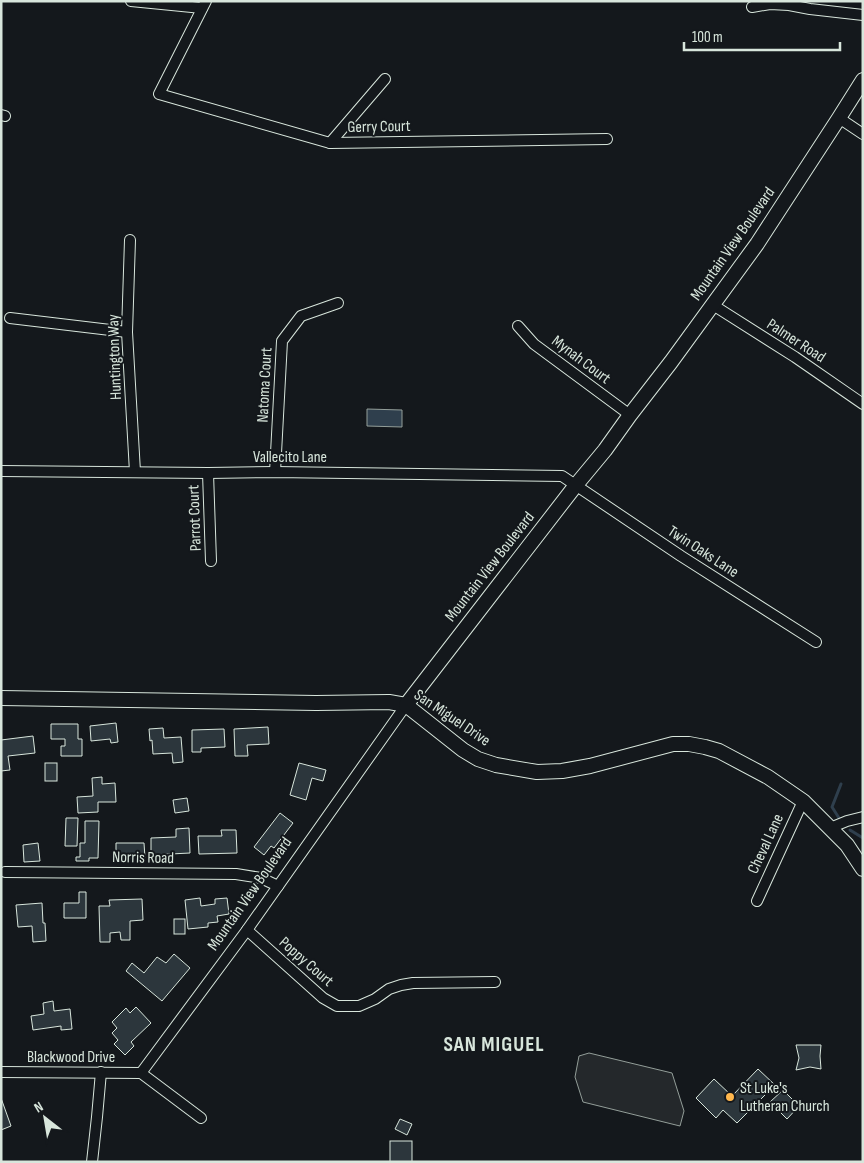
<svg xmlns="http://www.w3.org/2000/svg" width="864" height="1163" font-family="'Sofia Sans Condensed',sans-serif">
<style>
.parking{fill:#24282b;stroke:#939e99}
.water{fill:#2f3f4d;stroke:#939e99}
.lines{fill:none;stroke-linecap:round;stroke-linejoin:round}
.stream{stroke:#2f3f4d;stroke-width:3}
.building{fill:#2c363c;stroke:#d8e6dc}
.street-casing{stroke:#d8e6dc;stroke-width:12}
.secondary-casing{stroke:#d8e6dc;stroke-width:16}
.street{stroke:#14181c;stroke-width:10}
.secondary{stroke:#14181c;stroke-width:14}
.poi-dot{fill:#ffb74d;stroke:#14181c;stroke-width:2}
.labels{text-anchor:middle;dominant-baseline:central;stroke-width:4;stroke-linejoin:round;paint-order:stroke}
.street-label{font-size:16px;fill:#d8e6dc;stroke:#14181c}
.poi-label{font-size:16px;fill:#d8e6dc;stroke:#14181c;text-anchor:start}
.district-label{font-size:21px;font-weight:bold;letter-spacing:1px;fill:#d8e6dc;stroke:#14181c}
</style>
<rect width="100%" height="100%" fill="#14181c"/>
<path class="parking" d="M589,1053L672,1073L684,1111L680,1126L583,1102L575,1077L579,1056Z"/>
<path class="water" d="M367,409L402,410V427L367,426Z"/>
<g class="lines">
<g class="stream">
<path d="M839,818L832,807L841,784"/>
<path d="M850,830L863,838"/>
</g>
</g>
<g class="building">
<path d="M116,723L118,742L111,743L110,739L91,741L90,726Z"/>
<path d="M51,724H78V739H82V756H61V746H65V739H51Z"/>
<path d="M268,727L269,744L247,745L248,756H235L234,729Z"/>
<path d="M163,728L164,738L181,737L183,762L173,763L172,753L153,754L152,740L150,741L149,729Z"/>
<path d="M224,729L225,747L201,748V752H192V730Z"/>
<path d="M33,736L35,753L8,756L10,770L1,771V740Z"/>
<rect x="45" y="763" width="12" height="18"/>
<path d="M299,763L326,770L323,781L312,778L306,800L290,795Z"/>
<path d="M102,777V784L115,783L116,802H98V812L78,813L77,797L93,796L92,778Z"/>
<path d="M187,798L189,811L175,813L173,800Z"/>
<path d="M280,813L293,823L274,848L271,846L264,855L254,847Z"/>
<path d="M66,818H78L77,846H65Z"/>
<path d="M85,821H99L98,858H89V861H76V857H80V843H85Z"/>
<path d="M189,828L190,853L151,855V838L176,837V829Z"/>
<path d="M221,830H236L237,853L199,854L198,836H222Z"/>
<path d="M38,843L40,861L24,862L23,845Z"/>
<path d="M116,843H144L145,858L116,859Z"/>
<path d="M79,892H86V918H64V903H79Z"/>
<path d="M200,898L201,906L215,904V899L227,898L229,914L217,916L218,922L208,923V927L188,929L185,900Z"/>
<path d="M142,899L143,920L130,921V940H121L120,932L110,933V942H100L99,906H110L109,900Z"/>
<path d="M42,903L43,923H45L46,941L33,942L32,926L18,927L16,905Z"/>
<rect x="174" y="919" width="11" height="15"/>
<path d="M174,954L190,968L162,1001L126,971L132,963L144,973L157,957L166,963Z"/>
<path d="M53,1001L54,1011L70,1009L72,1029L61,1030V1026L33,1030L31,1016L44,1014L43,1003Z"/>
<path d="M136,1007L151,1023L131,1042L134,1046L125,1055L114,1044L118,1040L112,1033L117,1028L112,1022L126,1008L130,1013Z"/>
<path d="M796,1045H821L820,1056L821,1069L810,1067L796,1070L799,1058Z"/>
<path d="M758,1069L775,1085L737,1123L723,1110L716,1118L696,1098L714,1079L732,1096Z"/>
<path d="M783,1090L799,1106L787,1119L770,1102Z"/>
<path d="M1,1098L11,1126L1,1130Z"/>
<path d="M400,1119L412,1124L407,1135L395,1129Z"/>
<rect x="390" y="1141" width="22" height="21"/>
</g>
<g class="lines">
<g class="street-casing">
<g id="street">
<path d="M131,1L202,8"/>
<path d="M206,1L159,94L330,143L607,139"/>
<path d="M752,7L770,4L789,5L810,9L863,15"/>
<path d="M1,115L5,116"/>
<path d="M839,118L863,134"/>
<path d="M330,143L385,79"/>
<path d="M130,240L127,332L135,472"/>
<path d="M713,305L795,357L863,404"/>
<path d="M10,318L127,332"/>
<path d="M518,326L534,344L630,415"/>
<path d="M1,471L208,473L275,472L562,476L681,556L816,642"/>
<path d="M275,472L282,341L301,316L338,303"/>
<path d="M208,473L211,561"/>
<path d="M830,828L847,821L863,817"/>
<path d="M5,872L236,874L261,878L278,886"/>
<path d="M757,901L803,801"/>
<path d="M247,930L323,998L337,1006H359L375,999L389,989L401,985L413,983L495,982"/>
<path d="M1,1072L141,1073"/>
<path d="M141,1073L247,930L406,705"/>
<path d="M141,1073L201,1118"/>
<path d="M92,1162L97,1117L101,1072"/>
</g>
</g>
<g class="secondary-casing">
<g id="secondary">
<path d="M1,698L316,703L389,702L406,705L463,750L478,759L496,765L537,772L562,771L590,766L673,744H689L705,747L719,751L768,777L803,801L847,845L863,869"/>
<path d="M406,705L576,485L605,450L630,415L671,362L757,244L839,118L863,80"/>
</g>
</g>
<use href="#street" class="street"/>
<use href="#secondary" class="secondary"/>
</g>
<circle class="poi-dot" cx="730" cy="1097" r="5"/>
<g class="labels">
<g class="street-label">
<text transform="translate(379 127) rotate(-1)">Gerry Court</text>
<text transform="translate(733 244) rotate(-55)">Mountain View Boulevard</text>
<text transform="translate(796 341) rotate(33)">Palmer Road</text>
<text transform="translate(115 357) rotate(-92)">Huntington Way</text>
<text transform="translate(581 360) rotate(37)">Mynah Court</text>
<text transform="translate(265 385) rotate(-87)">Natoma Court</text>
<text x="290" y="457">Vallecito Lane</text>
<text transform="translate(195 518) rotate(-92)">Parrot Court</text>
<text transform="translate(703 552) rotate(33)">Twin Oaks Lane</text>
<text transform="translate(490 567) rotate(-52)">Mountain View Boulevard</text>
<text transform="translate(452 718) rotate(34)">San Miguel Drive</text>
<text transform="translate(766 844) rotate(-65)">Cheval Lane</text>
<text transform="translate(143 858) rotate(1)">Norris Road</text>
<text transform="translate(250 894) rotate(-55)">Mountain View Boulevard</text>
<text transform="translate(306 962) rotate(41)">Poppy Court</text>
<text x="71" y="1057">Blackwood Drive</text>
</g>
<g class="poi-label">
<text x="740" y="1088">St Luke's<tspan x="740" dy="18">Lutheran Church</tspan></text>
</g>
<g class="district-label">
<text x="494" y="1044">SAN MIGUEL</text>
</g>
</g>
<rect width="864" height="1163" fill="none" stroke="#d8e6dc" stroke-width="5"/>
<g transform="translate(45 1118) rotate(329)" stroke="#14181c" stroke-width="4" paint-order="stroke">
<path d="M0-4L9 19L0 12L-9 19Z" fill="#d8e6dc"/>
<text y="-8" font-size="14" font-weight="bold" text-anchor="middle" fill="#d8e6dc">N</text>
</g>
<path d="M684 42v8h156v-8" fill="none" stroke="#d8e6dc" stroke-width="2.5"/>
<text x="692" y="42" font-size="15" fill="#d8e6dc" stroke="#14181c" stroke-width="4" paint-order="stroke">100 m</text>
</svg>
